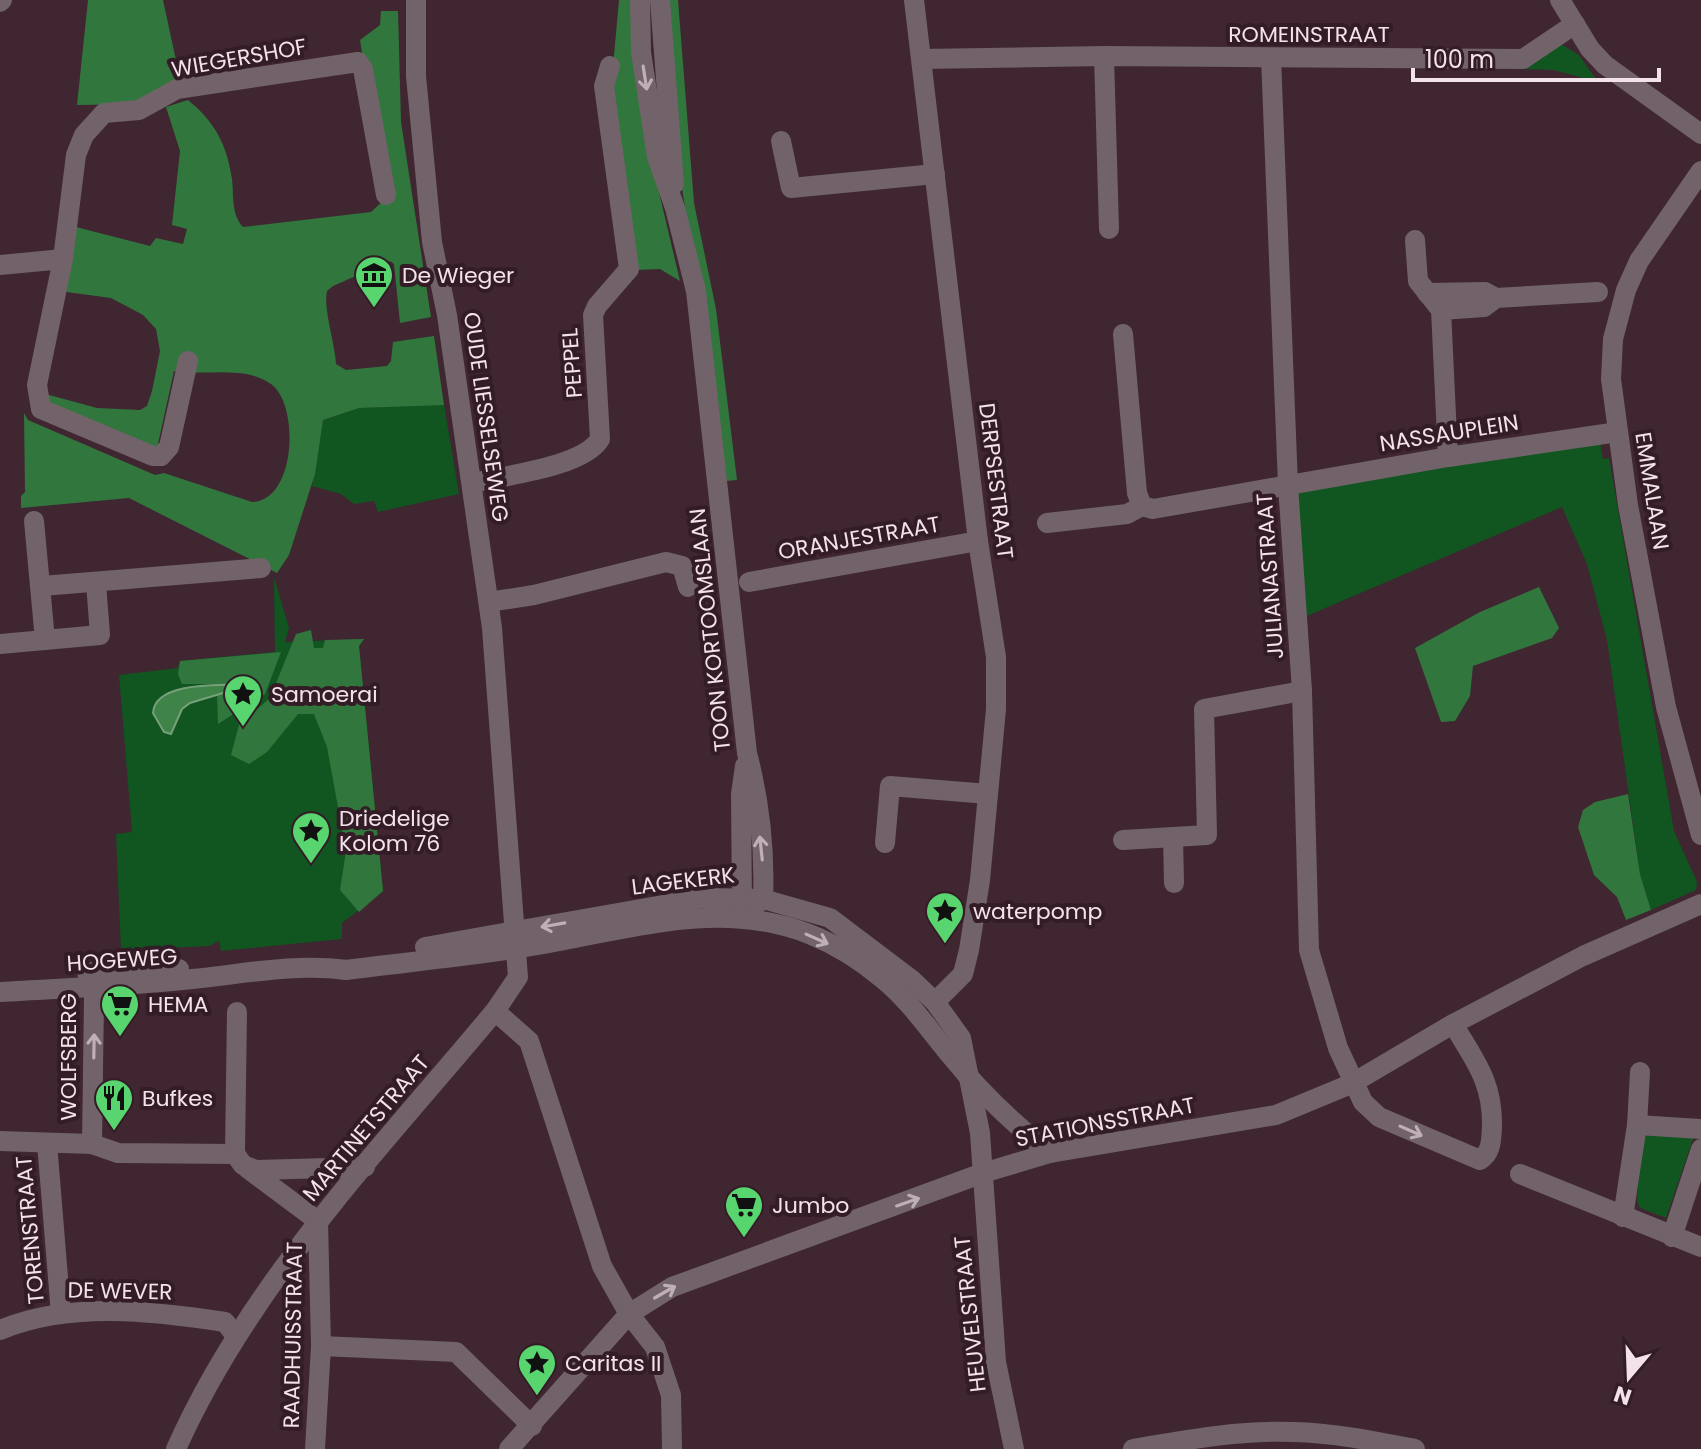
<svg xmlns="http://www.w3.org/2000/svg" width="1701" height="1449" font-family="Poppins,sans-serif">
<style>
.green{fill:#115521}
.forest{fill:#31763d}
.water{fill:#3f8349;stroke:#75a079;stroke-width:2}
.lines{fill:none;stroke-linecap:round;stroke-linejoin:round}
.minor{stroke:#716369;stroke-width:20}
.oneway{stroke:#bfafb6}
.labels{text-anchor:middle;dominant-baseline:central;stroke-width:8;stroke-linejoin:round;paint-order:stroke}
.street-label{font-size:22px;fill:#f3e2e9;stroke:#341c27}
.poi-label{font-size:22px;fill:#f3e2e9;stroke:#341c27;text-anchor:start}
</style>
<rect width="100%" height="100%" fill="#3f2631"/>
<g class="green">
<path d="M1561,44L1579,55L1598,82L1554,70L1520,69V66Z"/>
<path d="M421,405H444L459,494L378,512L374,501L354,504L341,494L312,486L323,420L359,408Z"/>
<path d="M1600,442L1603,459L1609,458L1674,831L1697,882L1696,890L1651,910L1640,874L1607,640L1587,564L1562,507L1302,618L1296,496L1300,489Z"/>
<path d="M274,577L289,628L285,642L364,639L359,646L383,891L342,923V939L221,951L219,941L209,946L121,950L116,834L132,832L119,675L178,668L180,661L275,652Z"/>
<path d="M1642,1132L1694,1136L1666,1218L1640,1208L1637,1201Z"/>
</g>
<g class="forest">
<path d="M88,0H163L180,79L138,104L77,105Z"/>
<path d="M619,0H635L653,167L680,281L660,269L636,270L606,85L613,66Z"/>
<path d="M666,0H678L694,203L716,309L737,480L726,481L679,168Z"/>
<path d="M381,11H398L401,122L431,317L400,323L394,264L390,261L333,286L327,291C323,309 335,343 336,364L346,370L387,366L391,361L393,342L434,336L444,405L359,408L323,420L315,474L289,555L277,573L129,498L21,508V496L25,492L24,413L28,420L155,475L164,473L252,502C296,501 300,405 271,384C245,365 204,376 174,371L156,453L56,412L42,393L97,408L140,410L147,406L152,391L160,351L156,329L143,315L111,298L59,291L76,227L150,246L156,238L183,244L187,229L172,225L180,151L166,107L188,100C215,122 227,145 232,179C234,196 231,214 243,227L371,212L385,199L360,40L380,25Z"/>
<path d="M1539,587L1559,628L1552,638L1473,666L1470,696L1455,721L1441,722L1415,648L1480,612Z"/>
<path d="M311,630L314,648H323L325,640L364,639L359,646L383,891L359,912L340,890L346,851L327,747L314,714H298L267,752L249,764L231,755L239,725L270,698L296,634Z"/>
<path d="M281,652L265,694L218,724L217,693L253,684H182L178,674L180,661Z"/>
<path d="M1628,794L1640,874L1651,910L1626,920L1617,897L1594,875L1578,827L1583,810L1595,802Z"/>
</g>
<path class="water" d="M253,684L190,703L182,709L171,734L164,732L153,713C155,679 229,686 253,684Z"/>
<g class="lines">
<g class="minor">
<path d="M640,0L641,52L657,157L675,208L696,291L747,753C759,799 765,851 763,899L754,906"/>
<path d="M660,0L674,184"/>
<path d="M914,0L978,541L996,657V709L980,880L969,950L963,974L935,1002"/>
<path d="M1560,0L1590,49L1605,65L1701,134"/>
<path d="M0,2L2,0"/>
<path d="M1104,56L1109,229"/>
<path d="M1271,58L1288,485L1302,691L1309,950L1338,1048L1363,1102L1379,1117L1480,1160C1492,1152 1491,1140 1492,1127C1493,1082 1475,1061 1453,1024"/>
<path d="M921,59L1104,56L1523,59L1575,24"/>
<path d="M781,141L791,188L935,174"/>
<path d="M1701,171L1639,261L1626,290L1613,339L1611,379L1628,505L1666,707L1701,835"/>
<path d="M1415,240L1418,281L1441,310L1448,457"/>
<path d="M0,265L63,259"/>
<path d="M1427,293L1485,292L1496,298"/>
<path d="M1441,310L1484,307L1496,298L1598,292"/>
<path d="M1123,334L1137,493L1142,506L1153,509L1448,457L1618,432"/>
<path d="M188,361L169,447L161,456H153L41,409L37,385L63,259L76,155L84,135L104,113L139,110L177,89L358,62L363,69L386,195"/>
<path d="M473,483C506,475 583,467 600,439L593,315L597,306L629,269L604,86L610,66"/>
<path d="M34,521L45,640"/>
<path d="M1047,523L1127,514L1142,506"/>
<path d="M749,582L978,541"/>
<path d="M42,586L261,568"/>
<path d="M489,602L534,595L666,562L682,566L688,587"/>
<path d="M0,644L100,635L96,583"/>
<path d="M1173,837L1174,883"/>
<path d="M1123,840L1207,835L1204,709L1302,691"/>
<path d="M885,843L890,786L988,794"/>
<path d="M742,909L741,794L745,766"/>
<path d="M425,947L703,898L763,899L830,918L912,980L935,1002L961,1038L980,1133L996,1362L1014,1449"/>
<path d="M87,973L142,967L179,969"/>
<path d="M0,992C64,988 128,986 192,979C243,974 295,963 346,970C408,962 471,956 532,946C663,923 769,883 883,979C910,1001 929,1030 951,1056C980,1092 1014,1124 1050,1153"/>
<path d="M495,1011L529,1041L602,1266L629,1314L655,1347L671,1395L672,1449"/>
<path d="M1637,1125L1701,1129"/>
<path d="M0,1141L92,1144L94,997L90,973"/>
<path d="M47,1143L61,1314"/>
<path d="M92,1144L118,1153L235,1154"/>
<path d="M235,1154L237,1012"/>
<path d="M235,1154L243,1165L256,1170L365,1167"/>
<path d="M247,1168L318,1221"/>
<path d="M1520,1174L1701,1247"/>
<path d="M1623,1217L1637,1125L1640,1072"/>
<path d="M1672,1237L1701,1149"/>
<path d="M0,1330C69,1301 153,1311 225,1322L235,1335"/>
<path d="M321,1346L456,1352L532,1426"/>
<path d="M176,1449C250,1283 380,1149 495,1011L518,977L492,628L447,315L432,242L416,76V0"/>
<path d="M315,1449L321,1346L318,1221"/>
<path d="M509,1449L629,1314L672,1287L983,1173L1050,1153L1276,1115L1351,1084L1453,1024L1583,956L1701,904"/>
<path d="M1133,1449C1186,1440 1239,1430 1293,1432C1334,1433 1374,1441 1415,1449"/>
</g>
</g>
<defs><path id="oneway-shaft" d="M-6 0H5M1.5-3L5.5 0L1.5 3" fill="none" stroke-width="1.6" stroke-linecap="round" stroke-linejoin="round" transform="scale(2)"/></defs>
<g class="oneway">
<use href="#oneway-shaft" transform="translate(645 78) rotate(81)"/>
<use href="#oneway-shaft" transform="translate(761 848) rotate(-96)"/>
<use href="#oneway-shaft" transform="translate(553 925) rotate(170)"/>
<use href="#oneway-shaft" transform="translate(817 939) rotate(24)"/>
<use href="#oneway-shaft" transform="translate(94 1046) rotate(-89)"/>
<use href="#oneway-shaft" transform="translate(1411 1131) rotate(24)"/>
<use href="#oneway-shaft" transform="translate(908 1202) rotate(-19)"/>
<use href="#oneway-shaft" transform="translate(665 1292) rotate(-30)"/>
</g>
<defs>
<g id="museum-pin" transform="scale(2)"><path d="M0 17L-7.5 6A9.5 9.5 0 1 1 7.5 6Z" fill="#59d56f" stroke="#341c27"/><path d="M0-6L6-3V-2H-6V-3ZM-5-1h2V3h-2ZM-1-1h2V3h-2ZM3-1h2V3H3ZM-6 4H6V6H-6Z" fill="#111"/></g>
<g id="sight-pin" transform="scale(2)"><path d="M0 17L-7.5 6A9.5 9.5 0 1 1 7.5 6Z" fill="#59d56f" stroke="#341c27"/><path d="M0-6L1.8-2.2L6-1.7L2.9 1.2L3.7 5.4L0 3.3L-3.7 5.4L-2.9 1.2L-6-1.7L-1.8-2.2Z" fill="#111"/></g>
<g id="supermarket-pin" transform="scale(2)"><path d="M0 17L-7.5 6A9.5 9.5 0 1 1 7.5 6Z" fill="#59d56f" stroke="#341c27"/><path d="M-6-5.5h2.5l.6 2H6L4.5 2H-2.5L-4.4-4H-6ZM-1.5 3.2a1.3 1.3 0 1 0 .1 0ZM3 3.2a1.3 1.3 0 1 0 .1 0Z" fill="#111"/></g>
<g id="restaurant-pin" transform="scale(2)"><path d="M0 17L-7.5 6A9.5 9.5 0 1 1 7.5 6Z" fill="#59d56f" stroke="#341c27"/><path d="M-5-6h1v4h1v-4h1v4h1v-4h1v5L-1.5 .5V6h-2V.5L-5-1ZM5-6V6H3V1.5H1.5Q1.5-4 5-6Z" fill="#111"/></g>
</defs>
<g fill-rule="evenodd">
<use href="#museum-pin" x="374" y="275"/>
<use href="#sight-pin" x="243" y="694"/>
<use href="#sight-pin" x="311" y="831"/>
<use href="#sight-pin" x="945" y="911"/>
<use href="#supermarket-pin" x="120" y="1004"/>
<use href="#restaurant-pin" x="114" y="1098"/>
<use href="#supermarket-pin" x="744" y="1205"/>
<use href="#sight-pin" x="537" y="1363"/>
</g>
<g class="labels">
<g class="street-label">
<text x="1309" y="34">ROMEINSTRAAT</text>
<text transform="translate(239 58) rotate(-10)">WIEGERSHOF</text>
<text transform="translate(572 363) rotate(-94)">PEPPEL</text>
<text transform="translate(486 417) rotate(82)">OUDE LIESSELSEWEG</text>
<text transform="translate(1449 433) rotate(-9)">NASSAUPLEIN</text>
<text transform="translate(996 481) rotate(83)">DERPSESTRAAT</text>
<text transform="translate(1652 491) rotate(81)">EMMALAAN</text>
<text transform="translate(859 538) rotate(-10)">ORANJESTRAAT</text>
<text transform="translate(1270 576) rotate(-94)">JULIANASTRAAT</text>
<text transform="translate(710 630) rotate(-96)">TOON KORTOOMSLAAN</text>
<text transform="translate(683 881) rotate(-7)">LAGEKERK</text>
<text transform="translate(122 960) rotate(-4)">HOGEWEG</text>
<text transform="translate(68 1057) rotate(-90)">WOLFSBERG</text>
<text transform="translate(1105 1122) rotate(-11)">STATIONSSTRAAT</text>
<text transform="translate(366 1128) rotate(-50)">MARTINETSTRAAT</text>
<text transform="translate(30 1230) rotate(-95)">TORENSTRAAT</text>
<text transform="translate(120 1291) rotate(1)">DE WEVER</text>
<text transform="translate(970 1314) rotate(-96)">HEUVELSTRAAT</text>
<text transform="translate(293 1335) rotate(-89)">RAADHUISSTRAAT</text>
</g>
<g class="poi-label">
<text x="402" y="275">De Wieger</text>
<text x="271" y="694">Samoerai</text>
<text x="339" y="818">Driedelige<tspan x="339" dy="25">Kolom 76</tspan></text>
<text x="973" y="911">waterpomp</text>
<text x="148" y="1004">HEMA</text>
<text x="142" y="1098">Bufkes</text>
<text x="772" y="1205">Jumbo</text>
<text x="565" y="1363">Caritas II</text>
</g>
</g>
<g transform="translate(1629 1377) rotate(199)" stroke="#341c27" stroke-width="6" paint-order="stroke">
<path d="M0-6L14 30L0 20L-14 30Z" fill="#f3e2e9"/>
<text y="-12" font-size="22" font-weight="bold" text-anchor="middle" fill="#f3e2e9">N</text>
</g>
<path d="M1413 68v12h246v-12" fill="none" stroke="#f3e2e9" stroke-width="4"/>
<text x="1425" y="68" font-size="24" fill="#f3e2e9" stroke="#341c27" stroke-width="6" paint-order="stroke">100 m</text>
</svg>
